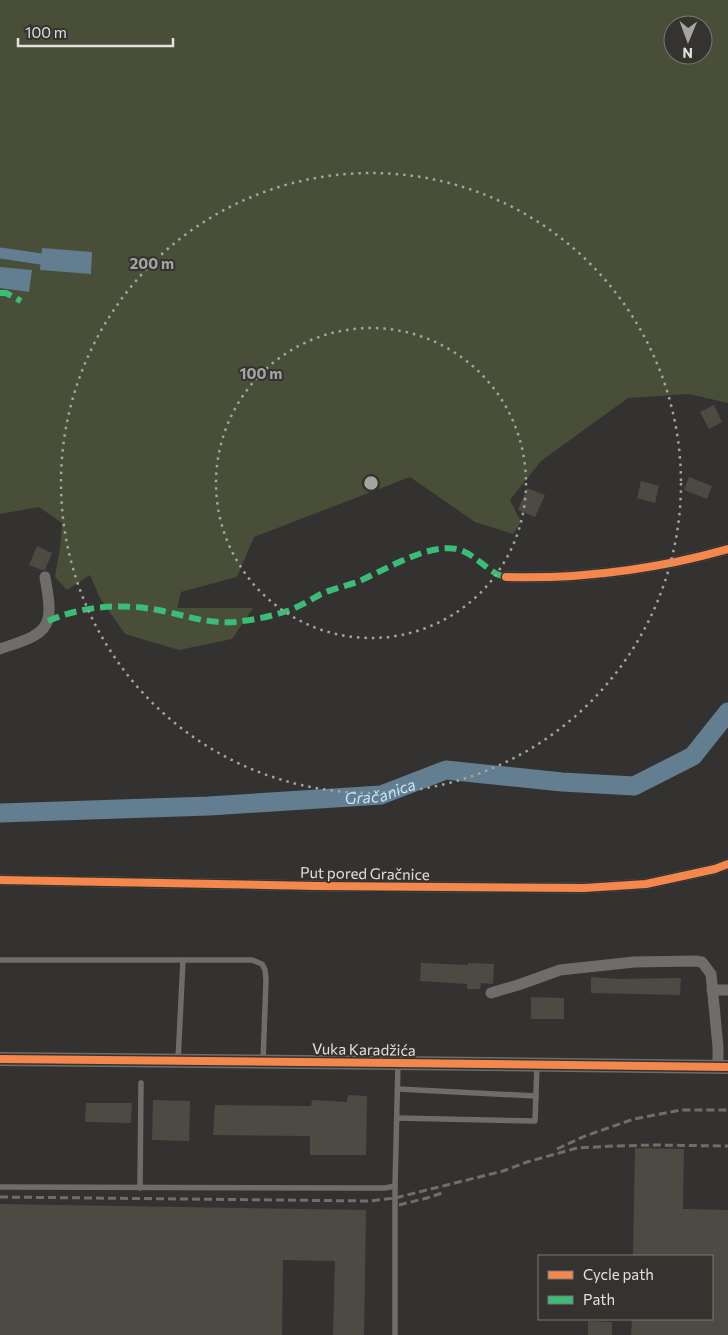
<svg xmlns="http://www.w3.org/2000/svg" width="728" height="1335" font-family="Commissioner,sans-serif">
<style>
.green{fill:#484e38;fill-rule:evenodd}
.water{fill:#627e90}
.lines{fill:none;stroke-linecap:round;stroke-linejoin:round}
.canal{stroke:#627e90;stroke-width:11}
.river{stroke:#627e90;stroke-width:19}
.building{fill:#4d4a43}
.service{stroke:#6e6d6b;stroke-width:5.5}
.minor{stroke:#6e6d6b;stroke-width:11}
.tertiary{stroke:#6e6d6b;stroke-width:14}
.rail{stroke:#706e6d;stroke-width:3;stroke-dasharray:8 4;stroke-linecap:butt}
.quiet{stroke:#3abd76;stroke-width:6;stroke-dasharray:12 6;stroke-linecap:butt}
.cycleway-casing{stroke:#35332f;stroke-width:11}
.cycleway{stroke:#f5874c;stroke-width:8}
.ring{fill:none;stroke:#a5a4a1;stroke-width:2.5;stroke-dasharray:2.5 5}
.labels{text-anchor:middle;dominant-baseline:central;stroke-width:4;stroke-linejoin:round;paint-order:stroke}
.street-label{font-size:15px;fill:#e2e1de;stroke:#35332f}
.water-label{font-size:16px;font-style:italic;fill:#c3e5fb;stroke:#35332f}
.centre{fill:#a5a4a1;stroke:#35332f;stroke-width:2.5}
.ring-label{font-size:15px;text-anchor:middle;font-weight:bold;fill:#a5a4a1;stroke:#35332f;stroke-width:4;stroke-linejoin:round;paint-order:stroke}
</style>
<rect width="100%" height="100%" fill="#343230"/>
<path class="green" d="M0,0H728V403L689,394L628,398L541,461L510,500L521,522L513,534L475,522L410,477L254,537L237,577L181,592L177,608H253L232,639L179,650L125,634L100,598L90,575L67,590L55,577L60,548L62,523L39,507L0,514ZM673,25H703V55H673Z"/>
<g class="water">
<path d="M42,248L92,252L91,274L40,270Z"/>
<path d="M0,267L32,270L29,292L0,288Z"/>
</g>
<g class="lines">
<path class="canal" d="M0,253L41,259"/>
<path class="river" id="s1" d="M0,813L209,806L381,795L446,770L562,782L634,786L693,756L728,712"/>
</g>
<g class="building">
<path d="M714,405L722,422L709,429L700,412Z"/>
<path d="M689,477L712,486L707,499L684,490Z"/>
<path d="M641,481L659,486L655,503L637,498Z"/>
<path d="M527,488L545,495L535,517L518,510Z"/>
<path d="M37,546L52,553L45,570H42L29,565Z"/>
<path d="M421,963L468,965V963L494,964L493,984L481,983L480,989H467V984L420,981Z"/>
<path d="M591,977L617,979L681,978L680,995L591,993Z"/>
<path d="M531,997L564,998V1019H531Z"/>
<path d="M348,1095L367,1096L366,1155H310V1136L213,1135L215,1105L311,1106L312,1100L347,1102Z"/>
<path d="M153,1100L190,1101L189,1141L152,1140Z"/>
<path d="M86,1103H132L131,1123L85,1122Z"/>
<path d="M635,1148L684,1149L683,1209L728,1210V1335H631L632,1319H712V1256H633Z"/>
<path d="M0,1204L366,1210L364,1335H333L335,1261L283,1260L282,1335H0Z"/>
<path d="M588,1321L612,1322V1335H588Z"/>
</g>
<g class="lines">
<g class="service">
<path d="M0,960H252L262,964L265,970L266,980L263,1062"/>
<path d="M178,1061L183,960"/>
<path d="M398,1089L536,1096"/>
<path d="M397,1118L535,1121L537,1065"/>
<path d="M0,1187L361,1188H385L395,1186"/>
<path d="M140,1188L141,1083"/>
<path d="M395,1335V1186L398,1063"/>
</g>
<g class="minor">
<path d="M506,577C579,579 657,569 728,549"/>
<path d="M0,649C15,643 44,638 48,619C51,606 47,590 45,577"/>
<path d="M0,880L317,886L584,888L646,884L715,869L728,864"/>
<path d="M712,990H728"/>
<path d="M491,993L521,984L560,970L634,962L695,961L702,962L711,974L718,1047V1067"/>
</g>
<path class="tertiary" d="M0,1059L398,1063L728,1067"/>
<g class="rail">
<path d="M557,1149L585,1136L634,1119L681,1110H728"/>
<path d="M0,1197L369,1201L395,1198L503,1171L527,1162L577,1148L614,1146L655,1145L728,1146"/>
<path d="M399,1205L427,1198L442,1193"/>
</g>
<g class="quiet">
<path d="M0,293H6L21,301"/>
<path d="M48,621C85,605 124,603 163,611C187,616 209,624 235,622C252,620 270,617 287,611C299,607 310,600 321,594C332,589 345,586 357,582C384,571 427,543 457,549C472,553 482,565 495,573C498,575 502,576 506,577"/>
</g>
<g class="cycleway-casing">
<g id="cycleway">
<path d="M506,577C579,579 657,569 728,549"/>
<path d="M0,880L317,886L584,888L646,884L715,869L728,864"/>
<path d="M0,1059L398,1063L728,1067"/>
</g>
</g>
<use href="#cycleway" class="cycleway"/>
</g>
<g class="ring">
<circle cx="371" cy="483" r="155"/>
<circle cx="371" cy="483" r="310"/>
</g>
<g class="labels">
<g class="street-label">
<text transform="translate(365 873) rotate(1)">Put pored Gračnice</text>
<text transform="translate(364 1049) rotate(1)">Vuka Karadžića</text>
</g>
<g class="water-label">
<text stroke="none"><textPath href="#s1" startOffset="381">Gračanica</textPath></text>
</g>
</g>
<circle cx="371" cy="483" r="8" class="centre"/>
<g class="ring-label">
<text x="152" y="269">200 m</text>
<text x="261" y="379">100 m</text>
</g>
<rect x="538" y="1255" width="175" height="65" fill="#35332f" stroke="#7a7975"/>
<rect x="548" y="1271" width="25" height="8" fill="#f5874c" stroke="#7a7975"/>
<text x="583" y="1280" font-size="15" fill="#e2e1de">Cycle path</text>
<rect x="548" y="1296" width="25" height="8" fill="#3abd76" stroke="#7a7975"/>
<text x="583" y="1305" font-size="15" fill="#e2e1de">Path</text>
<g transform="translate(688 40) rotate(181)"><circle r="24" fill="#35332f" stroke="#7a7975"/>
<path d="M0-4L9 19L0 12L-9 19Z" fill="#a5a4a1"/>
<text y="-8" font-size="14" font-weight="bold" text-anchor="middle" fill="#e2e1de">N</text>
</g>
<path d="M18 38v8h155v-8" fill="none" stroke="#e2e1de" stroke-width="2.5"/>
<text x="25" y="38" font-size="15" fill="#e2e1de" stroke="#35332f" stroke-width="4" paint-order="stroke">100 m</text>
</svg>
